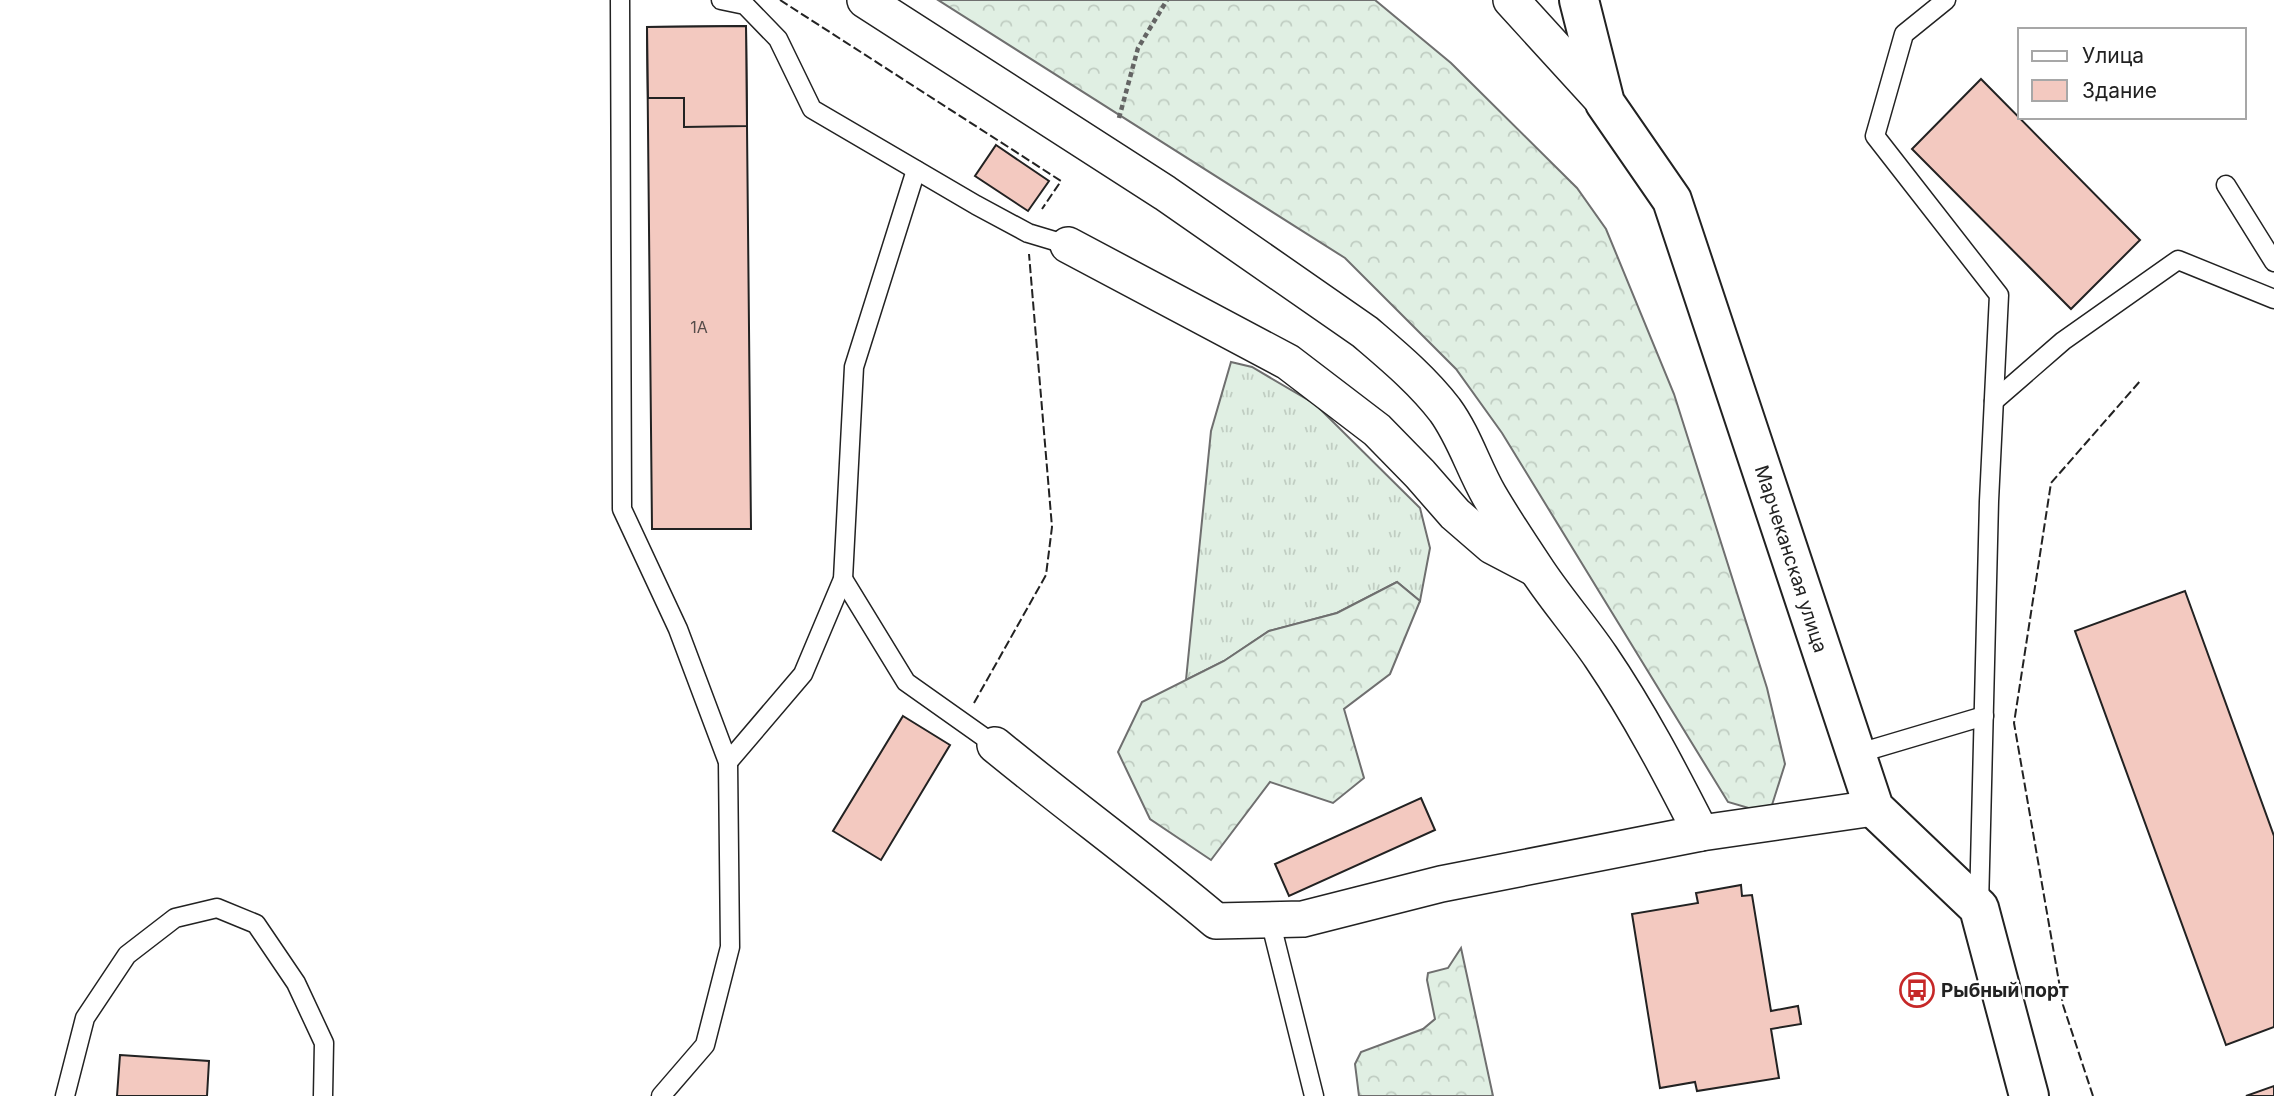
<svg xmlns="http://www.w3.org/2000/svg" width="2274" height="1096" font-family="Inter,sans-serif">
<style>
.grass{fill:url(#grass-tufts);stroke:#6f6f6f;stroke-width:2}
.forest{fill:url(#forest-crowns);stroke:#6f6f6f;stroke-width:2}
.building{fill:#f3c9c0;stroke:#222;stroke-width:2}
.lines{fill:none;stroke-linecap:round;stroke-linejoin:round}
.lane-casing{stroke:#222;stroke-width:21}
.street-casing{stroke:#222;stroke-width:38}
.secondary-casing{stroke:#222;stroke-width:42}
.path{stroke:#646464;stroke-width:4.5;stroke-dasharray:5 3.5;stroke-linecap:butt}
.lane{stroke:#fff;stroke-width:18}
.street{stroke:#fff;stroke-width:35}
.secondary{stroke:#fff;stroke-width:38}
.fence{stroke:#222;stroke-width:2;stroke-dasharray:9 3.5;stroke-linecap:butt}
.labels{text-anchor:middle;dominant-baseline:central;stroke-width:5;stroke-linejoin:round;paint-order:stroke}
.number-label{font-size:16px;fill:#564c4a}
.street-label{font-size:19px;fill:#222;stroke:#fff}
.poi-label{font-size:19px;font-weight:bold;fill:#222;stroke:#fff;text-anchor:start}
</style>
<defs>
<pattern id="grass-tufts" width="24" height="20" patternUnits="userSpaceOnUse" patternTransform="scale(1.75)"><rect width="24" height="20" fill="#e0efe3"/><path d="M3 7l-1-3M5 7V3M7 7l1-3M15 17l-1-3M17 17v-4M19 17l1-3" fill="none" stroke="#c0cdc2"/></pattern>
<pattern id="forest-crowns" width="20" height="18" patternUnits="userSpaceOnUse" patternTransform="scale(1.75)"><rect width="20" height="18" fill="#e0efe3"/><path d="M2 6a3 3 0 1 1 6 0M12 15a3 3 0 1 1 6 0" fill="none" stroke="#c0cdc2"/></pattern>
</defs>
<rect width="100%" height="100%" fill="#fff"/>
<path class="grass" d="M1231,362L1252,367L1315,404L1420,508L1430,548L1420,601L1397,582L1337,613L1269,631L1224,661L1186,680L1211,431Z"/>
<g class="forest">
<path d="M938,0H1375L1451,63L1577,188L1606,229L1674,394L1767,688L1785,764L1772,805L1752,809L1728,802L1502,433L1456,369L1345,258Z"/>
<path d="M1397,582L1420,601L1390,674L1344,709L1364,778L1333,803L1270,782L1211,860L1150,819L1118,752L1142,702L1224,661L1269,631L1337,613Z"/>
<path d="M1461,948L1493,1096H1359L1355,1064L1361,1052L1423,1029L1435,1019L1427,980L1428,973L1448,968Z"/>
</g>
<g class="building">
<path d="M746,26L751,529H652L647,27Z"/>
<path d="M746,26L747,126L684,127V98H648L647,27Z"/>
<path d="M1981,79L2140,240L2071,309L1912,149Z"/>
<path d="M996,145L1049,181L1028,211L975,176Z"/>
<path d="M2185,591L2274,836V1027L2226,1045L2075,631Z"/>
<path d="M903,716L950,745L881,860L833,831Z"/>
<path d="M1421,798L1435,830L1289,896L1275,864Z"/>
<path d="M1741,885L1742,896L1752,895L1771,1011L1798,1006L1801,1024L1771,1029L1779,1078L1697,1091L1695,1082L1660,1088L1632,914L1698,903L1696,893Z"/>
<path d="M120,1055L209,1061L207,1096H117Z"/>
<path d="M2274,1086V1096H2246Z"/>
</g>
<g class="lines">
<g class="lane-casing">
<g id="lane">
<path d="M620,0L622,509L678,629L728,762L730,947L705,1045L661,1096"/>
<path d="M721,0L745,5L778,39L812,109L976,205L1028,233L1068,245"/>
<path d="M1946,0L1904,34L1875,136L1999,295L1989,501L1979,906"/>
<path d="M2226,185L2274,262"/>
<path d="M1994,401L2063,341L2178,260L2274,299"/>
<path d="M843,579L906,682L995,745"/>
<path d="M1856,754L1984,716"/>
<path d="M728,762L803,674L843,579L854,367L916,170"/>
<path d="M1270,920L1314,1096"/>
<path d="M65,1096L85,1018L127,955L175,918L217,908L256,924L296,983L324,1043L323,1096"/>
</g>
</g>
<g class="street-casing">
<g id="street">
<path d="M865,0L1165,193L1365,332C1393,356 1422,380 1445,410C1464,436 1473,467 1489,495C1503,519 1519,543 1535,567C1555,598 1580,626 1601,657C1639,713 1670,772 1701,833"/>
<path d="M1511,0L1605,103"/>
<path d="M1068,245L1288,362L1377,430L1420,474L1455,514L1492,546L1534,568"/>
<path d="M995,745C1068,805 1144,860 1216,921L1303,919L1441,884L1701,833L1874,808"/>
</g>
</g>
<g class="secondary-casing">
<path id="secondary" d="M1579,0L1605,103L1672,200L1874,808L1979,908L2029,1096"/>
</g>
<path class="path" d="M1119,118L1138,48L1167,0"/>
<use href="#lane" class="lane"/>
<use href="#street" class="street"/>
<use href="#secondary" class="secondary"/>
<g class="fence">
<path d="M780,0L1061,181L1042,209"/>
<path d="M974,703L1046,575L1052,527L1029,254"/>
<path d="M2093,1096L2063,1005L2014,723L2051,483L2141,380"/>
</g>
</g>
<defs>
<g id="bus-ring" transform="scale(1.75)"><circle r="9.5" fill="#fff" stroke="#c62828" stroke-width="1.5"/><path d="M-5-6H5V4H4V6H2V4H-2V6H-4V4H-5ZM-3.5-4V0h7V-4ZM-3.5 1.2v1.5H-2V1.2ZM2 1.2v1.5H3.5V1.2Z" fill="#c62828"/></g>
</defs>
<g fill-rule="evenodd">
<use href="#bus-ring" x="1917" y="990"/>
</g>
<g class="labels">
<g class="number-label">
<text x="699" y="327">1А</text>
</g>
<g class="street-label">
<text transform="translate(1791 559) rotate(72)">Марчеканская улица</text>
</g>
<g class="poi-label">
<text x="1941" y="990">Рыбный порт</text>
</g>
</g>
<rect x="2018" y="28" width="228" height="91" fill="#ffffff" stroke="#a7a7a7" stroke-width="2"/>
<rect x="2032" y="51" width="35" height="10" fill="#ffffff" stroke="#a7a7a7" stroke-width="2"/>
<text x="2082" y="63" font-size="21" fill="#222222">Улица</text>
<rect x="2032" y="80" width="35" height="21" fill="#f3c9c0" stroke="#a7a7a7" stroke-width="2"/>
<text x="2082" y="98" font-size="21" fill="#222222">Здание</text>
</svg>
